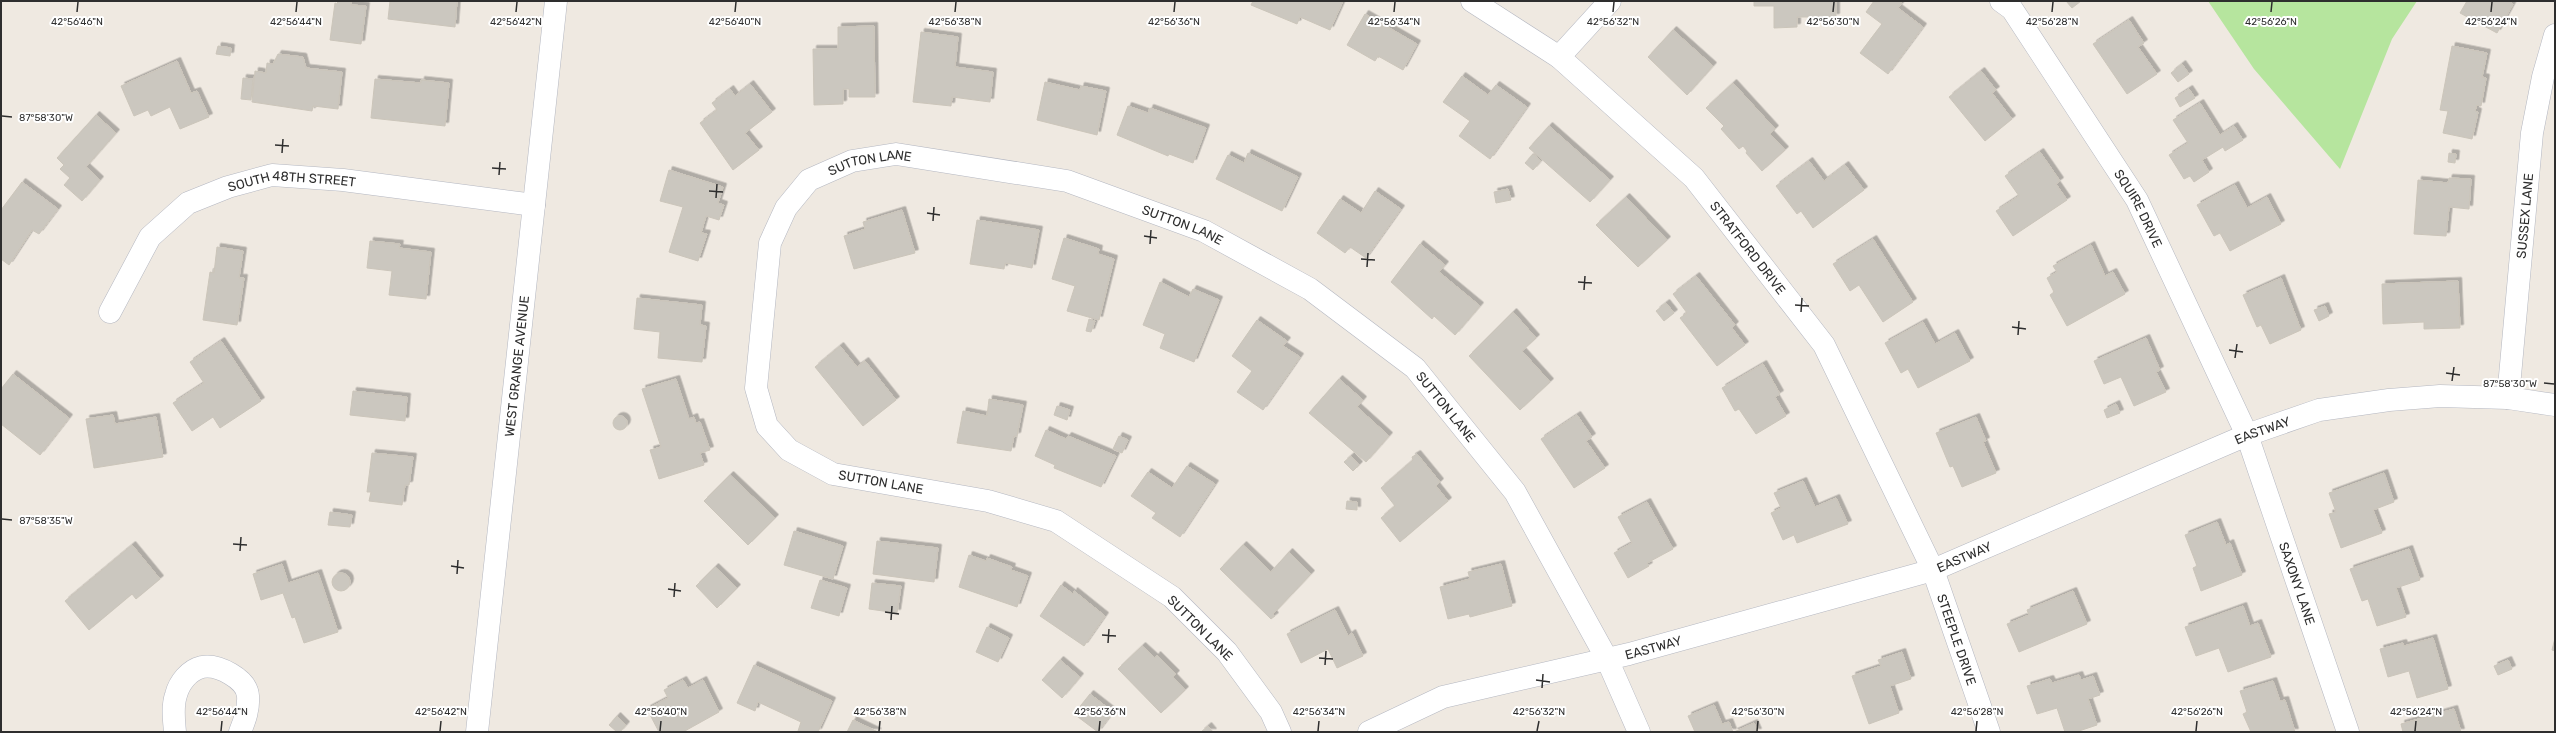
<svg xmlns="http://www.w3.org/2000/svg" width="2556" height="733" font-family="Rubik,sans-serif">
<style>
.green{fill:#b6e59e}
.building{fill:#cbc7bf;stroke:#cbc5ba;filter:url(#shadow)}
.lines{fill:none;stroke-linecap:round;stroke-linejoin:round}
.street-casing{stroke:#b4b7c1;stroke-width:23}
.secondary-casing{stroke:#b4b7c1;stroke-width:23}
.street{stroke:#fff;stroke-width:22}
.secondary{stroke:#fff;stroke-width:22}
.ticks{fill:none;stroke:#2e2e2e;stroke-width:1.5}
.labels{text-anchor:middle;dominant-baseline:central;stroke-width:4;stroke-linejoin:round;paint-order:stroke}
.street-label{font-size:13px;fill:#2e2e2e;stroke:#fff}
.ticks-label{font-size:10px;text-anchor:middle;fill:#2e2e2e;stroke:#fff;stroke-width:4;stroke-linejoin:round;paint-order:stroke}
</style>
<defs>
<filter id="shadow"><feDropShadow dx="3.5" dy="-3.5" stdDeviation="0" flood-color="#0004"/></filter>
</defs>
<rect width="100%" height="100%" fill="#efe9e1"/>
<path class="green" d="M2208,1H2417L2392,39L2340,169L2254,69Z"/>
<g class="building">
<path d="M338,1H351V5L366,6L361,44L330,40L335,3L337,4Z"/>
<path d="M390,1H457L455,27L388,19Z"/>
<path d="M1253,1H1343L1330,30L1300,17L1297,24L1251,5Z"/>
<path d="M1754,1H1836V17H1797V27L1774,28V6H1754Z"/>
<path d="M1874,1H1899L1902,3L1898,8L1923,27L1888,74L1860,53L1882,24L1866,12Z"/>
<path d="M2066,1H2081L2072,8Z"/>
<path d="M2467,1H2509L2513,4L2497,33L2460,13Z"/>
<path d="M1365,14L1417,44L1403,70L1378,56L1375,61L1347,45Z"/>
<path d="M2129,20L2144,43L2138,47L2157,74L2127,94L2093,44Z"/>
<path d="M874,26L875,97H849V89H843V104L814,105L813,49H838V27Z"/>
<path d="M1673,30L1713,66L1687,95L1648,57Z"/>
<path d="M921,32L958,37L955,67L993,72L990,102L952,97L951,106L913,102Z"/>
<path d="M218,46L231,48L230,56L216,54Z"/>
<path d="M2452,46L2487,53L2482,77L2486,78L2481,106L2477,105L2475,111L2478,112L2472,139L2443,133L2448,111L2440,110Z"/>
<path d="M278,54L303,57L306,68L342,72L338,109L313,106L312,111L252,102L255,71L266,73L267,63L273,64Z"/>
<path d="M177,61L191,93L197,91L209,117L180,129L170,107L151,116L148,110L134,116L121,86Z"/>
<path d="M2182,64L2189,74L2178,82L2171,73Z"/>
<path d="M1981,71L1996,90L1992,93L2012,119L1985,141L1949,97Z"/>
<path d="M1462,76L1488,95L1496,85L1527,107L1490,159L1459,136L1470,121L1443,102Z"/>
<path d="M243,78L253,79L251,100L241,99Z"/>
<path d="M375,79L421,83V80L449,83L445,126L371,118Z"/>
<path d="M1045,82L1080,90L1081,86L1106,91L1097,135L1037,120Z"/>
<path d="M1733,83L1775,129L1770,134L1785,150L1762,171L1746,153L1747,151L1743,146L1739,149L1721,129L1724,126L1706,108Z"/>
<path d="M750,84L772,112L745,133L759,150L733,170L700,123L717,110L712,103L730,89L735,96Z"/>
<path d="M2189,89L2195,98L2180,107L2175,98Z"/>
<path d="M2200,103L2220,135L2234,126L2243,140L2225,151L2223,147L2202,160L2209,172L2194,182L2190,176L2184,179L2169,155L2188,143L2173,120Z"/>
<path d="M1128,106L1148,113L1150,108L1206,128L1193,163L1169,154L1168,156L1117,135Z"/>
<path d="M96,115L116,133L86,167L100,180L82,201L64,185L70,178L60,169L64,165L57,158Z"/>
<path d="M1549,126L1610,180L1590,202L1529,148Z"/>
<path d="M2040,152L2060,181L2056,184L2067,200L2013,236L1996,211L2019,196L2005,176Z"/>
<path d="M1248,153L1298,177L1282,211L1216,179L1228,155L1244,163Z"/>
<path d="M2449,153L2456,154L2455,163L2448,162Z"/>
<path d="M1533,154L1541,161L1533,170L1525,163Z"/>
<path d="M1809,161L1824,181L1845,165L1864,190L1813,228L1801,211L1797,214L1776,186Z"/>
<path d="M669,170L723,187L718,203L724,205L719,220L706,216L701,233L707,234L698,261L669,252L683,207L660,201Z"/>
<path d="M2449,178L2471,179L2469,209L2449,207L2446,236L2414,234L2418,180L2448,183Z"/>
<path d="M22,182L58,209L39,234L32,230L9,265L1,259V210Z"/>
<path d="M2235,185L2247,208L2267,197L2281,224L2230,251L2220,233L2214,236L2197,205Z"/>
<path d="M1508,189L1511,200L1496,203L1494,192Z"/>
<path d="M1375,191L1401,209L1366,258L1350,247L1345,253L1317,233L1340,199L1361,213Z"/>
<path d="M1626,197L1667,240L1638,267L1596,225Z"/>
<path d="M902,210L915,253L854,269L844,236L865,229L863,222Z"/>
<path d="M977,220L1039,230L1032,268L1005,263L1004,269L970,264Z"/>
<path d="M1064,238L1099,249L1098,254L1114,259L1099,320L1067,311L1075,286L1052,279Z"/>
<path d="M1873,239L1913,302L1883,322L1859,285L1850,291L1833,264Z"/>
<path d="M370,241L400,244L399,248L431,252L426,299L389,295L392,271L367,268Z"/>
<path d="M1420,244L1445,265L1439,272L1480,306L1455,335L1434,316L1432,319L1391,282Z"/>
<path d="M2091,245L2105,276L2113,272L2125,294L2067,326L2050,295L2054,292L2047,278L2057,272L2053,266Z"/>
<path d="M217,247L243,251L239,278H244L237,325L203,320L210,272L214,273Z"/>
<path d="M1696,276L1735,325L1732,328L1745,345L1717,366L1680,318L1687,313L1673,294Z"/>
<path d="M2281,278L2301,330L2270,344L2261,325L2257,327L2243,295Z"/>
<path d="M2458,281L2460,328L2424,329V322L2383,324L2382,284Z"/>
<path d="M1160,282L1189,297L1193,289L1219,300L1194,362L1160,348L1165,334L1143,325Z"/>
<path d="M637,298L702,305L700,325L706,326L702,362L658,358L660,332L634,329Z"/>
<path d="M1666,303L1674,313L1664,321L1656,311Z"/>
<path d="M2325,306L2329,316L2319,321L2314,310Z"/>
<path d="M1513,312L1536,338L1522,351L1550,382L1520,410L1469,356Z"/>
<path d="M1089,319L1095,321L1091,332L1086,331Z"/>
<path d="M1257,320L1287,341L1283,346L1300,357L1263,410L1237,392L1252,371L1232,356Z"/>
<path d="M1923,322L1935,344L1955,333L1970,361L1918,388L1908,369L1901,373L1885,343Z"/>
<path d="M2146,338L2160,370L2156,372L2166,392L2134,406L2121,377L2104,384L2094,361Z"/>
<path d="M221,341L261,401L220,428L213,417L192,431L173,403L204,383L190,362Z"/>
<path d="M840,346L857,367L865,361L896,400L863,426L815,367Z"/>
<path d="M1763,364L1780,394L1775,397L1786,416L1756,434L1739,409L1735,411L1722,388Z"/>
<path d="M13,374L69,418L40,455L1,424V389Z"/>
<path d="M676,379L689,419L694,417L696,423L700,422L710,450L700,453L704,465L659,479L650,450L661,447L642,389Z"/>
<path d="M1339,379L1363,400L1357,407L1389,436L1366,462L1309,413Z"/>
<path d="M353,391L407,397L405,421L350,415Z"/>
<path d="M989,399L1023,405L1017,436H1014L1011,451L957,443L963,411L987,416Z"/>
<path d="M2116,404L2120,413L2107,418L2104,410Z"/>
<path d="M1057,406L1070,410L1067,420L1054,415Z"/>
<path d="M113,415L115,424L156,417L163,457L94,468L86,419Z"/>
<path d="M1577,415L1592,437L1586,441L1605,468L1574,488L1541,439Z"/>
<circle cx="620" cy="423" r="7"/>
<path d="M1976,417L1986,441L1983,442L1996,473L1962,487L1953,466L1950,467L1936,433Z"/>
<path d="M1046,430L1066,439L1068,436L1116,456L1101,487L1054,468L1055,465L1035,456Z"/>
<path d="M1119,436L1128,440L1122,453L1113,449Z"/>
<path d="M372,453L413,457L409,485H405L402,505L369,501L371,492H367Z"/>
<path d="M1417,454L1440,482L1436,486L1448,501L1400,542L1381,518L1395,506L1381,488L1413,460L1412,457Z"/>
<path d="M1351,456L1359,465L1353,471L1344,462Z"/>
<path d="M1187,466L1215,484L1180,537L1152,518L1156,513L1131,496L1148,472L1172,488Z"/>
<path d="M2384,473L2394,502L2373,510L2382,533L2341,548L2329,514L2336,512L2329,493Z"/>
<path d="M730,475L775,518L748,545L704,501Z"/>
<path d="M1803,481L1815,507L1836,498L1848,524L1797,543L1794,535L1783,540L1771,513L1781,508L1774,493Z"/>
<path d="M1347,501L1357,502V510L1346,509Z"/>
<path d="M1647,502L1673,549L1647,563L1649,566L1628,578L1614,553L1632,543L1618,517Z"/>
<path d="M330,512L352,515L350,527L328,525Z"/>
<path d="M2217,522L2226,545L2230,543L2242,575L2201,591L2193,568L2197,566L2185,535Z"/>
<path d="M794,531L843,546L833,579L784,565Z"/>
<path d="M877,541L938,548L934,582L873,574Z"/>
<path d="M132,545L160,579L136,599L132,594L89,630L65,601Z"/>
<path d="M1243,545L1271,572L1289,552L1311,574L1273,614L1275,616L1271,619L1220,569Z"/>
<path d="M2409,549L2420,580L2396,588L2406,617L2377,626L2368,599L2362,601L2350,569Z"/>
<path d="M969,555L986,561L987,558L1012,567L1011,570L1028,576L1017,607L959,587Z"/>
<path d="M282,564L288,583L318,573L338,632L304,643L295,617L292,618L283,593L261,600L253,574Z"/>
<path d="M1501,564L1512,606L1470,617L1469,614L1448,619L1440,587L1470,579L1468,572Z"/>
<path d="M715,567L737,588L717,608L696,586Z"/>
<circle cx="341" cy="582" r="9"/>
<path d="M820,580L847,588L839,616L811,608Z"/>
<path d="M872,583L901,586L897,613L869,609Z"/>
<path d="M1061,585L1073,594L1074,591L1105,616L1084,646L1040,616Z"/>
<path d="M2073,591L2087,624L2019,652L2007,624L2029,615L2027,610Z"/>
<path d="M2243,606L2250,626L2258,623L2271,657L2228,672L2219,648L2196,656L2185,627Z"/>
<path d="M1335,610L1348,636L1352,633L1363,656L1337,668L1328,649L1301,663L1287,634Z"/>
<path d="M987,627L1009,638L998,662L976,652Z"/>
<path d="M2433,638L2448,689L2417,698L2409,671L2388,677L2380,649L2403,643L2404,646Z"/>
<path d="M2555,638V651L2552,650Z"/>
<path d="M1142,646L1155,658L1157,655L1176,674L1173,677L1185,690L1161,713L1118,669Z"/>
<path d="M1902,652L1911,679L1890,686L1899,713L1869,724L1852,676L1881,666L1878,660Z"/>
<path d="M1060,660L1080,677L1062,698L1042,680Z"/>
<path d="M2508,660L2512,669L2498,675L2494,666Z"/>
<path d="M754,665L832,701L818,732L798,731L801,722L758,702L755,711L737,703Z"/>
<path d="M2079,675L2081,680L2093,676L2100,695L2088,699L2097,725L2076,732H2065L2057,708L2037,714L2027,686L2050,679L2052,683Z"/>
<path d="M683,680L688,688L703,680L719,712L683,732H659L647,709L668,698L664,690Z"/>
<path d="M2273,681L2280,701L2285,700L2295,732H2251L2243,714L2247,712L2240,691Z"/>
<path d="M1090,694L1113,712L1098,732L1074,714Z"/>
<path d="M1714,705L1722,724L1729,722L1733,732H1695L1688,716Z"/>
<path d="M2454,709L2461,732H2403L2401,724Z"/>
<path d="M617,716L626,725L620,732H617L609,725Z"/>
<path d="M853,720L878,732H847Z"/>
<path d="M1754,723L1758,732H1734Z"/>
<path d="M1208,726L1213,732H1201Z"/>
</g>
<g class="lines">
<g class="street-casing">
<g id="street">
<path id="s1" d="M1472,1L1559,57L1694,178L1824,345L1933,570L1989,732"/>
<path id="s2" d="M2001,1L2012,9L2137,200L2247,435L2348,732"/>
<path d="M1559,57L1610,1"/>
<path id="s3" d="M110,312L150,237L188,203L228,187L272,175L343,180L534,205"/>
<path id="s4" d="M2508,398L2532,133L2543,77L2555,35"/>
<path d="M175,732C174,720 172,707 176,695C179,683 189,670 202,667C218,664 247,679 248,696C249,709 245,720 240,732"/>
<path id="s5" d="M1280,732L1271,712L1227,652L1172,597L1056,521L988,501L833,474L789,450L767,426L756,388L770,243L786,208L809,180L852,161L896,154L1067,181L1204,231L1310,289L1415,368L1515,492L1607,659L1639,732"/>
<path id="s6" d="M1369,732L1443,697L1629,654L1933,570L2247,435L2319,410L2389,400L2440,396L2508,398L2555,405"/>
</g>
</g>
<g class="secondary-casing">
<g id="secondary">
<path id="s7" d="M477,732L556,1"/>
</g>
</g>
<use href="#street" class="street"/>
<use href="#secondary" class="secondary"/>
</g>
<path class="ticks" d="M77,12L78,2M296,12L297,2M516,12L517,2M735,12L736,2M955,12L956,2M1174,12L1175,2M1394,12L1395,2M1613,12L1614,2M1833,12L1834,2M2052,12L2053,2M2271,12L2272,2M2491,12L2492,2M2,116L12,117M275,145L289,146M282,153L283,139M492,168L506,169M499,175L500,162M709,191L723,192M716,198L717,184M927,213L940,215M933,221L934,207M1144,236L1157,238M1150,244L1151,230M1361,259L1375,260M1367,267L1368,253M1578,282L1592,283M1584,290L1585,276M1795,305L1809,306M1801,312L1802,298M2012,327L2026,329M2018,335L2019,321M2229,350L2243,352M2235,358L2237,344M2446,373L2460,375M2452,381L2454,367M2544,383L2554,384M2,519L12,520M233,544L247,545M240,551L241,537M451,566L464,568M457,574L458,560M668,589L681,591M674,597L675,583M885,612L899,614M891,620L892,606M1102,635L1116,636M1108,643L1109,629M1319,658L1333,659M1325,665L1326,651M1536,680L1550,682M1542,688L1543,674M221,731L222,721M440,731L441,721M660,731L661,721M879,731L880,721M1099,731L1100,721M1318,731L1319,721M1537,731L1539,721M1757,731L1758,721M1976,731L1977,721M2196,731L2197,721M2415,731L2416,721"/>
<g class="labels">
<g class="street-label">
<text stroke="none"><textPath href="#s5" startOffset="948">SUTTON LANE</textPath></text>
<text stroke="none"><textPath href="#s3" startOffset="244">SOUTH 48TH STREET</textPath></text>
<text stroke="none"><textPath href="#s2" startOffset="250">SQUIRE DRIVE</textPath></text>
<text stroke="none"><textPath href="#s4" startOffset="183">SUSSEX LANE</textPath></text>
<text stroke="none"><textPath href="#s5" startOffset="1272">SUTTON LANE</textPath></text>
<text stroke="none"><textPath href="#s1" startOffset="373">STRATFORD DRIVE</textPath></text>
<text stroke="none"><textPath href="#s7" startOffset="368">WEST GRANGE AVENUE</textPath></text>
<text stroke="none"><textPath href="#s5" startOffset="1596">SUTTON LANE</textPath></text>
<text stroke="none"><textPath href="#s6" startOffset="946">EASTWAY</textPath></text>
<text transform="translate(881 482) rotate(10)">SUTTON LANE</text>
<text stroke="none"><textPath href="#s6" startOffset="622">EASTWAY</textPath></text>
<text stroke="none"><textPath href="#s2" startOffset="658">SAXONY LANE</textPath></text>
<text transform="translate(1200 628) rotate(45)">SUTTON LANE</text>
<text stroke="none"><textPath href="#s1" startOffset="820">STEEPLE DRIVE</textPath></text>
<text stroke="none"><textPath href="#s6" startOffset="298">EASTWAY</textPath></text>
</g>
</g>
<g class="ticks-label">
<text x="77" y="25">42°56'46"N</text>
<text x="296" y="25">42°56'44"N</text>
<text x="516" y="25">42°56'42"N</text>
<text x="735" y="25">42°56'40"N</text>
<text x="955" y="25">42°56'38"N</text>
<text x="1174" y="25">42°56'36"N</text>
<text x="1394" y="25">42°56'34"N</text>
<text x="1613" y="25">42°56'32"N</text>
<text x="1833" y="25">42°56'30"N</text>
<text x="2052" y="25">42°56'28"N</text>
<text x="2271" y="25">42°56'26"N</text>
<text x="2491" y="25">42°56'24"N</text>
<text x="46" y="121">87°58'30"W</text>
<text x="2510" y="387">87°58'30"W</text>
<text x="46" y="524">87°58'35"W</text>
<text x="222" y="715">42°56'44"N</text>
<text x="441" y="715">42°56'42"N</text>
<text x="661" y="715">42°56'40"N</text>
<text x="880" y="715">42°56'38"N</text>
<text x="1100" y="715">42°56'36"N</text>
<text x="1319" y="715">42°56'34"N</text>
<text x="1539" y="715">42°56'32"N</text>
<text x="1758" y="715">42°56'30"N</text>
<text x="1977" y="715">42°56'28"N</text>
<text x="2197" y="715">42°56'26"N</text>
<text x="2416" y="715">42°56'24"N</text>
</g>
<rect width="2556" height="733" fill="none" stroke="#2e2e2e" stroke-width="4"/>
</svg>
